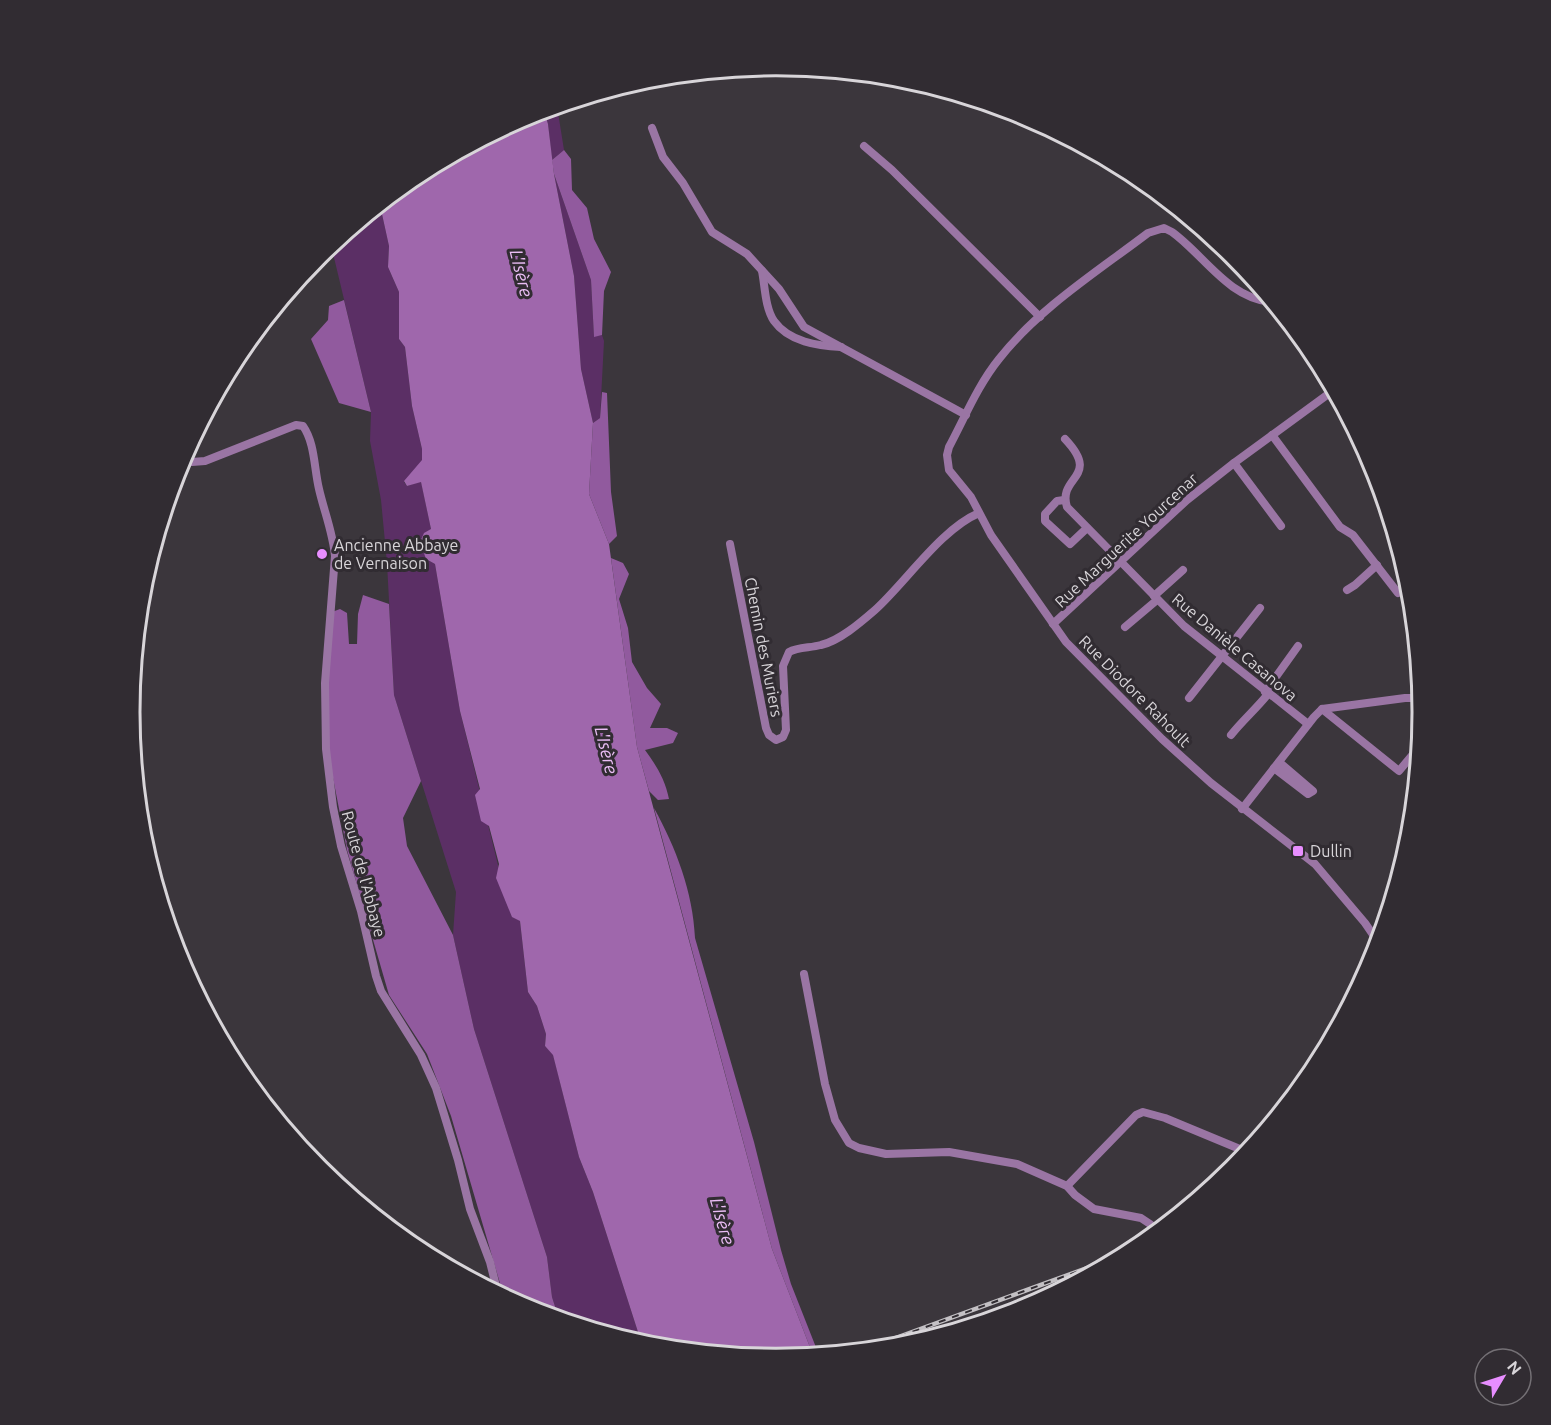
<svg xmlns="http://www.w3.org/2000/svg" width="1551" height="1425" font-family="Ubuntu,sans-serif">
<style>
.green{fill:#5b2f65}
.forest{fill:#915a9e}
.water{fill:#9f67ac}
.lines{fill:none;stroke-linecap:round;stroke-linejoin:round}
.street{stroke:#9a75a4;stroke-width:8}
.rail-casing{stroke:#c3c0c4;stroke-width:4.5}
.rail{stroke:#312c32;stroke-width:2;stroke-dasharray:7;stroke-linecap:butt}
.poi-dot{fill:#e88eff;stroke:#312c32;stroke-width:2}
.labels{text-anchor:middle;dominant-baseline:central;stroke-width:6;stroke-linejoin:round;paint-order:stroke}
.street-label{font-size:16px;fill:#d8d5d9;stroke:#312c32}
.poi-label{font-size:16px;fill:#d8d5d9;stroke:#312c32;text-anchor:start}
.water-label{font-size:18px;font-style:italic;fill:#eabdf5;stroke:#312c32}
.rim{fill:none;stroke:#d8d5d9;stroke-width:3}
</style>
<rect width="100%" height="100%" fill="#3b363c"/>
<g class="green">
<path d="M557,106L564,150L552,160L548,124L544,110Z"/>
<path d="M554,174L591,280L594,336L602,335L604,341L600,418L593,423L581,369L574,276Z"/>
<path d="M380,205L389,246L388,267L399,292V339L405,347L412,406L422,449L423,460L404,482L407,486L421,481L431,529L426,559L435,564L460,711L499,869L520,921L528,992L537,1006L546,1034L545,1046L553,1054L579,1157L593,1192L638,1332L650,1347L559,1319L552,1297L547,1257L474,1029L453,935L456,892L394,695L387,563L381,500L370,441L371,412L331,245Z"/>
</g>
<g class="forest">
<path d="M564,150L571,159L572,190L587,208L594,239L611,272L604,291L602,335L594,337L591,280L554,174L552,160Z"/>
<path d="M344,300L371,412L339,403L311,339L328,320L329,306Z"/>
<path d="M602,392L607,393L611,492L617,536L609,544L589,494L593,423L600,418Z"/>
<path d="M611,558L623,563L629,574L619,599L628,628L632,662L647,688L661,704L650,728H667L678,733L673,743L645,750C656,765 665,779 669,799L658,800L649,791L637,747Z"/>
<path d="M363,595L389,604L394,695L421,781L403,818L407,846L453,935L474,1029L547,1257L552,1297L559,1319L528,1310L504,1297L451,1116L427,1054L389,995L347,850L328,752L329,624L332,612L340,609L347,613L349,644H357L358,614Z"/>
<path d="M654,808C676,848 693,892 695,938L754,1142L781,1250L791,1284L819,1355H813L772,1249Z"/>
</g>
<path class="water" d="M544,110L548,124L554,174L574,276L581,369L593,423L589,494L609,544L637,747L772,1249L813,1355L775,1359L650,1347L638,1332L593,1192L579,1157L553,1055L545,1046L546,1034L537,1006L528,992L520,921L512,917L496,878L499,864L489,826L481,821L475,795L480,789L460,711L435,564L426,559L420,542L424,533L431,529L421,482L407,486L404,481L422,460V449L412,406L405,347L399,339V292L388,267L389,246L380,205L417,175L528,115Z"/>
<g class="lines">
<g class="street">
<path d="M652,128L663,157L683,183L712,232L747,254L779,289L804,327L966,415"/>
<path d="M864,146L892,170L1040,317"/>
<path d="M762,271C765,286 765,308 774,321C789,342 818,346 841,347"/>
<path d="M1271,302C1228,298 1204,255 1172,232L1164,228L1148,233C1098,271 1038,309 999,359C978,385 965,417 949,447L947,455L949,470L971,497L991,535L1066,642L1162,739L1211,783L1315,864L1365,923L1378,942"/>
<path d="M1291,326L1318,362"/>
<path d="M1272,435L1340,527L1353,535L1398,593"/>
<path d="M1065,439C1102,478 1057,476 1067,507L1184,626L1308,724"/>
<path d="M182,459L192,462L205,461L296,425L303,426C315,443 314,468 319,489C324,511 333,533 335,556L325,683L326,749L333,807L341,846L361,911L376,976L381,991L421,1055L436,1088L458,1160L470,1209L490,1262L498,1294"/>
<path d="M1234,463L1281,526"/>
<path d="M1064,500L1057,501L1045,514V521L1070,544L1087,528"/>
<path d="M730,544L766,728L769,735L776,740L783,737L786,730L783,666L789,652C798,647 810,648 821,645C839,641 860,623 875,610C906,582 941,529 979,513"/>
<path d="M1347,590L1355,585L1377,565"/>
<path d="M1154,596L1183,570"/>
<path d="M1053,624L1187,500L1234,463L1327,395L1332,389"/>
<path d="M1125,627L1157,600"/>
<path d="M1265,692L1298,646"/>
<path d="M1189,698L1260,608"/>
<path d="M1322,709L1399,771L1419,747"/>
<path d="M1231,735C1243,720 1256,709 1268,694"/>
<path d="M1274,768L1308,794L1313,791L1279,762"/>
<path d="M1242,809L1314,717L1322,709L1405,698H1419"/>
<path d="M804,974L825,1084L835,1120L849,1143L859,1148L886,1154L949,1152L1017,1164L1067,1186L1075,1195L1094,1209L1141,1218L1150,1224L1157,1232"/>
<path d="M1067,1186L1136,1115L1143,1112L1165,1118L1247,1152"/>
</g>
<g class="rail-casing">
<path id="rail" d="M860,1351L1131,1252"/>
</g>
<use href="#rail" class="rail"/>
</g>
<g class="poi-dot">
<circle cx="322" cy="554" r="6"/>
<rect x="1292" y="845" width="12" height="12" rx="3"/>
</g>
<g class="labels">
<g class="street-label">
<text transform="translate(1126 540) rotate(-43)">Rue Marguerite Yourcenar</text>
<text transform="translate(764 647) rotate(79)">Chemin des Muriers</text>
<text transform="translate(1235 647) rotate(40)">Rue Danièle Casanova</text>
<text transform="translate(1135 691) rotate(45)">Rue Diodore Rahoult</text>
<text transform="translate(364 874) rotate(75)">Route de l'Abbaye</text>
</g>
<g class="poi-label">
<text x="334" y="545">Ancienne Abbaye<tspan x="334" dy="18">de Vernaison</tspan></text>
<text x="1310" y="851">Dullin</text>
</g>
<g class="water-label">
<text transform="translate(522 273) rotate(76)">L'Isère</text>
<text transform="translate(607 750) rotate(76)">L'Isère</text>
<text transform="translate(723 1221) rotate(74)">L'Isère</text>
</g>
</g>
<path d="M0 0H1551V1425H0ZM140 712a636 636 0 1 1 1272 0a636 636 0 1 1-1272 0Z" fill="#312c32" fill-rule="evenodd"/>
<path class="rim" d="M140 712a636 636 0 1 1 1272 0a636 636 0 1 1-1272 0Z"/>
<g transform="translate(1503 1377) rotate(51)"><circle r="28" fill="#312c32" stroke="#747075" stroke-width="1.5"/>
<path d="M0-4.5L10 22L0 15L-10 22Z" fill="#e88eff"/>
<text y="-9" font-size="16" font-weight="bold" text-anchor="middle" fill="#d8d5d9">N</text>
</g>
</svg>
